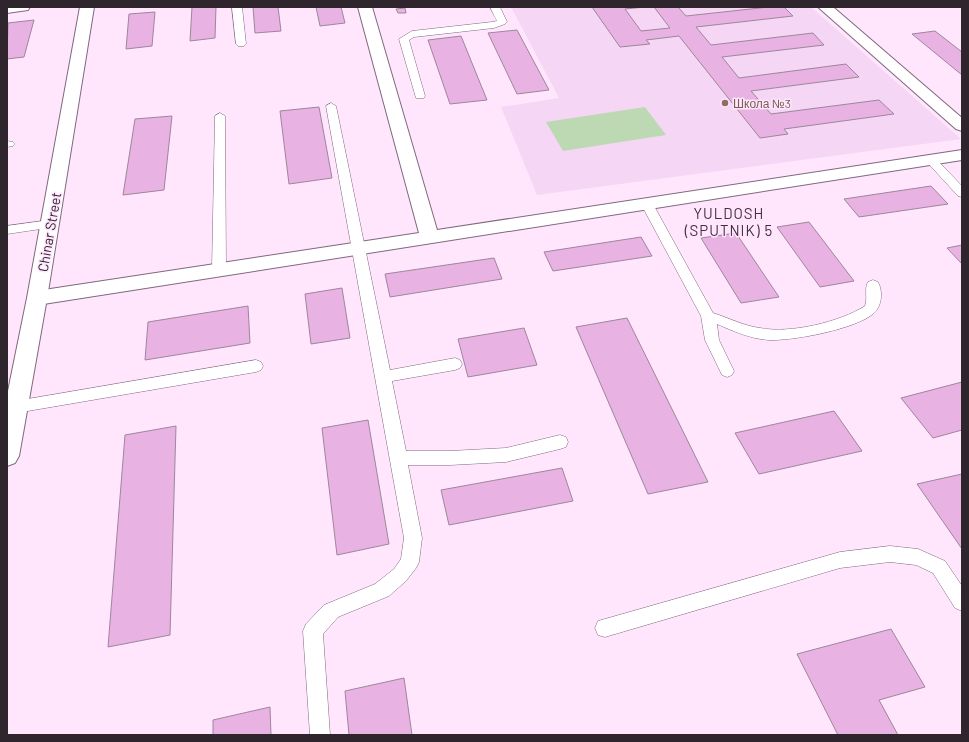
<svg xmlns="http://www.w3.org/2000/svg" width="969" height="742" font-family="Barlow,sans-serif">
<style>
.built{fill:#f5d6f4}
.green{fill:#bcd9b4}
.building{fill:#e8b2e3;stroke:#9e869b}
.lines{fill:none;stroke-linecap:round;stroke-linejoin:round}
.service-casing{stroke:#7f697e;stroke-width:1}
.minor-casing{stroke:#7f697e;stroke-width:2}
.tertiary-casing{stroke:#7f697e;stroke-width:2}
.service{fill:#fff;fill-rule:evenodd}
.minor{fill:#fff;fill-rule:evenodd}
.tertiary{fill:#fff;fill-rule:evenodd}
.education-dot{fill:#8d6e63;stroke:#ffe6fd;stroke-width:1.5}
.labels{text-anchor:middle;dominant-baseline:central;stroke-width:3;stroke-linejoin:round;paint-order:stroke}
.far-education-label{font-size:12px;fill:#785e54;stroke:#ffe6fd;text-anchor:start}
.street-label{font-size:14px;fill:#2e252d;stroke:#ffe6fd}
.neighbourhood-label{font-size:15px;letter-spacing:1px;fill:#412e41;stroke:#ffe6fd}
</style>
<rect width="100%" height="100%" fill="#ffe6fd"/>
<path class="built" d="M511,7H811L961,139L537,195L501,107L559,98Z"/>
<path class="green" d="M645,107L666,135L563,151L546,122Z"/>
<g class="building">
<path d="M192,7H216L215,38L190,41Z"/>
<path d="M253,7H278L281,31L255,33Z"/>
<path d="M316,7H341L345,23L320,26Z"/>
<path d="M592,7H645L625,9L641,31L670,28L654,7H678L686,16L769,7H784L793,16L696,27L711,45L813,33L824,45L722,57L739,78L846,64L859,77L751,91L771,114L879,100L894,114L784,129L788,134L760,138L679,36L646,40L650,44L620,47Z"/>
<path d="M405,8L406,13H398L396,9Z"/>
<path d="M155,12L152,46L126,49L129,14Z"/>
<path d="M34,20L24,57L7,59L8,23Z"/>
<path d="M517,30L549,90L517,94L488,33Z"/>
<path d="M935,31L962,52V75L912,34Z"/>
<path d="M461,36L487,100L450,104L428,40Z"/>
<path d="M319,107L332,178L289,184L280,111Z"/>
<path d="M172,116L164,190L123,195L135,119Z"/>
<path d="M931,186L948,204L859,217L844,199Z"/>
<path d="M809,222L854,281L820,287L777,227Z"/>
<path d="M736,233L779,297L741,303L701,238Z"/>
<path d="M641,237L652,256L553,271L544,252Z"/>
<path d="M962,245V264L947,248Z"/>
<path d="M494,258L502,279L390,297L385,274Z"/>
<path d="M342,288L350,338L311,344L305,294Z"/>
<path d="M248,306L250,343L145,360L148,322Z"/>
<path d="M627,318L708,482L648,494L576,327Z"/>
<path d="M524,328L537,365L468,377L458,339Z"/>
<path d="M962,382V430L933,438L901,398Z"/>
<path d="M834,411L862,451L759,474L735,433Z"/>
<path d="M368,420L389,544L337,555L322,428Z"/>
<path d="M176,426L170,635L108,647L125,435Z"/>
<path d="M562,468L573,501L449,525L441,490Z"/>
<path d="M962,474V549L917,484Z"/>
<path d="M891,629L925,687L879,700L898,735H838L797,654Z"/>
<path d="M404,678L412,735H349L345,691Z"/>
<path d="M270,707L271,735H213V720Z"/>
</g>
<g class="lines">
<g class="service-casing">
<g id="service">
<path d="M232,7H242L246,44L244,46H238L236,44Z"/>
<path d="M490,7H500L507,22L505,24L494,28L414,37L409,40L425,96L424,98H416L399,39L412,31L492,22L497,21Z"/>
<path d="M331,103L336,106L390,370L455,358L460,360L462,364L460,368L455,370L392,381L406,451H450L506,448L560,435L566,437L568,442L566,447L560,449L506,462L450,465H408L422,538L419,562L416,568L406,581L389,596L338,617L323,634L330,735H310L303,631L306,624L324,605L375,584L394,569L401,559L404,538L326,106Z"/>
<path d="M220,113L225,116L226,270L224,273L219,274L214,273L212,270L215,116Z"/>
<path d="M7,141L13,142L15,144L13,146L7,147Z"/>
<path d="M930,156L934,157L962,186V197L958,196L926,161L924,159L926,157Z"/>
<path d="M647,200L651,201L653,204L713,313C729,318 744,326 760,328C790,334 840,322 865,306C868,298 864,288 868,282L873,280L878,282C883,291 882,306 874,313C857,329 792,341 769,340C751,339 733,331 717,324L719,340L734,371L732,375L727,377L722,375L705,340L701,316L641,204L643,201Z"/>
<path d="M50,220L54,221L56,224L54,227L7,234V226Z"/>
<path d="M256,360L261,362L263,366L261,370L256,372L16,413L10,411L8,407L10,403L16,401Z"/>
<path d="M890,546L918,549L945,561L962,586V611L955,608L933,573L916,565L890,562L840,568L605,637L598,635L595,628L598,621L605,619L840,552Z"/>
</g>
</g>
<g class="minor-casing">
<g id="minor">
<path d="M358,7H372L437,230L962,150V160L37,305L30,303L27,298L30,293L37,291L419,233Z"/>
<path d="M818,7H833L962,118V131L956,129Z"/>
</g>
</g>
<g class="tertiary-casing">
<g id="tertiary">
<path d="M7,7H30L28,10L7,13Z"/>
<path d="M80,7H94L47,298L19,456L15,463L7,466V396L27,298Z"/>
</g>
</g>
<use href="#service" class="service"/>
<use href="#minor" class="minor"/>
<use href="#tertiary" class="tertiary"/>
</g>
<circle class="education-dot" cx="725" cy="103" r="4"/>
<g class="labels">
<g class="far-education-label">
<text x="733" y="103">Школа №3</text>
</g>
<g class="street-label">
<text transform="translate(49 232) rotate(-80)">Chinar Street</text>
</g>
<g class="neighbourhood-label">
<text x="729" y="213">YULDOSH<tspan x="729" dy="17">(SPUTNIK) 5</tspan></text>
</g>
</g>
<rect width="969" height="742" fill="none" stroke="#2e252d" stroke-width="16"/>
</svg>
